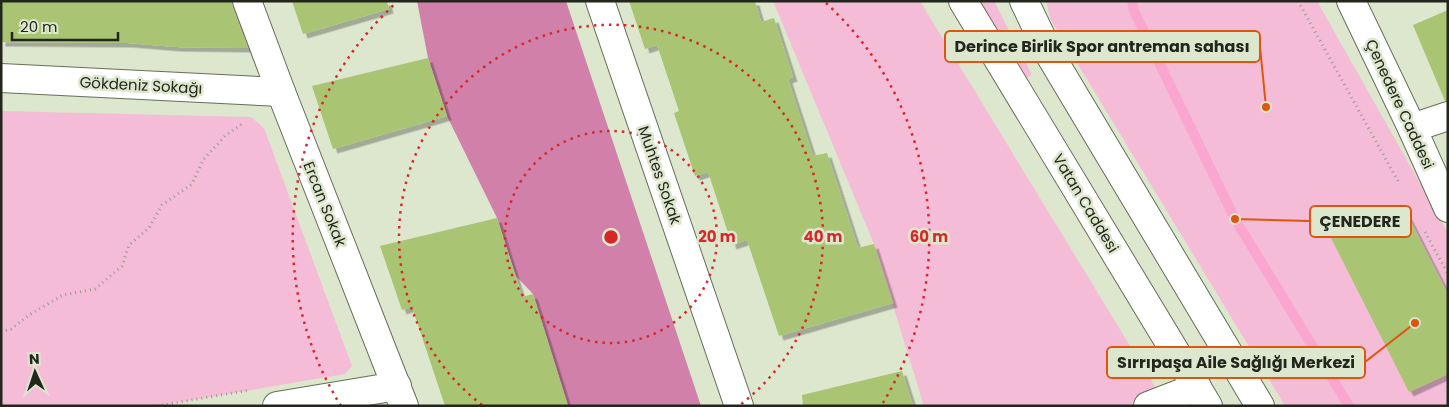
<svg xmlns="http://www.w3.org/2000/svg" width="1449" height="407" font-family="Poppins,sans-serif">
<style>
.green{fill:#f5bcd7}
.forest{fill:#d180a9}
.lines{fill:none;stroke-linecap:round;stroke-linejoin:round}
.stream{stroke:#faa6cf;stroke-width:10}
.building{fill:#a9c473;filter:url(#shadow)}
.street-casing{stroke:#666e58;stroke-width:30}
.secondary-casing{stroke:#666e58;stroke-width:30}
.path{stroke:#969d8b;stroke-width:3;stroke-dasharray:1 4;stroke-linecap:butt}
.street{stroke:#fff;stroke-width:28}
.secondary{stroke:#fff;stroke-width:28}
.ring{fill:none;stroke:#d62828;stroke-width:2.5;stroke-dasharray:2.5 5}
.labels{text-anchor:middle;dominant-baseline:central;stroke-width:5;stroke-linejoin:round;paint-order:stroke}
.street-label{font-size:15px;fill:#23261d;stroke:#dde7ce}
.centre{fill:#d62828;stroke:#dde7ce;stroke-width:2.5}
.ring-label{font-size:15px;text-anchor:middle;font-weight:bold;fill:#d62828;stroke:#dde7ce;stroke-width:5;stroke-linejoin:round;paint-order:stroke}
.leader{fill:none;stroke:#de560d;stroke-width:2}
.callout-dot{fill:#de560d;stroke:#dde7ce;stroke-width:2}
.callout{fill:#dde7ce;stroke:#de560d;stroke-width:2}
.callout-label{font-size:16px;text-anchor:middle;font-weight:bold;fill:#23261d}
</style>
<defs>
<filter id="shadow"><feDropShadow dx="4.5" dy="4.5" stdDeviation="0" flood-color="#0004"/></filter>
</defs>
<rect width="100%" height="100%" fill="#dde7ce"/>
<g class="green">
<path d="M773,1H920L1163,400L1148,406H924L874,244Z"/>
<path d="M973,1H994L1032,75L1020,81Z"/>
<path d="M1046,1H1317L1448,233V406H1285L1051,20Z"/>
<path d="M1,111L251,117L264,128L352,366L345,374L157,406H1Z"/>
</g>
<path class="forest" d="M417,1H566L701,406H568L533,294L516,276L497,218L447,116L428,58Z"/>
<g class="lines">
<path class="stream" d="M1132,1L1134,11L1235,219L1349,406"/>
</g>
<g class="building">
<path d="M1,1H232V6L248,48L176,47L128,43L1,42Z"/>
<path d="M292,1H387L389,9L303,34Z"/>
<path d="M629,1H755L761,22L774,18L793,77L788,79L813,156L827,153L858,248L874,244L893,303L779,336L747,240L732,245L708,172L695,176L674,113L679,111L657,45L645,49Z"/>
<path d="M1448,10V101H1445L1413,25Z"/>
<path d="M428,58L447,116L333,149L312,86Z"/>
<path d="M1402,204L1448,294V374L1409,392L1331,238Z"/>
<path d="M497,218L522,297L533,294L568,406H445L412,307L402,310L380,246Z"/>
<path d="M902,371L913,406H803L802,395Z"/>
</g>
<g class="lines">
<g class="street-casing">
<g id="street">
<path d="M247,1L281,92L404,406"/>
<path d="M600,1L739,406"/>
<path d="M1,78L281,92"/>
<path d="M1412,128L1448,116"/>
<path d="M277,406L397,386"/>
<path d="M1148,406L1197,387"/>
</g>
</g>
<g class="secondary-casing">
<g id="secondary">
<path d="M963,1L1208,406"/>
<path d="M1024,1L1050,55L1260,406"/>
<path d="M1351,1L1412,128L1448,208"/>
</g>
</g>
<g class="path">
<path d="M1298,1L1399,183"/>
<path d="M1425,232L1448,274"/>
<path d="M1,332L11,329L29,315L63,295L95,289L122,266L129,245L149,228L162,205L192,184L203,160L225,136L242,124"/>
<path d="M157,406L250,390"/>
</g>
<use href="#street" class="street"/>
<use href="#secondary" class="secondary"/>
</g>
<g class="ring">
<circle cx="611" cy="237" r="106"/>
<path d="M482 405A212 212 0 1 1 740 405"/>
<path d="M341 406A318 318 0 0 1 396 3M826 3A318 318 0 0 1 881 406"/>
</g>
<g class="labels">
<g class="street-label">
<text transform="translate(141 85) rotate(3)">Gökdeniz Sokağı</text>
<text transform="translate(1400 104) rotate(65)">Çenedere Caddesi</text>
<text transform="translate(660 175) rotate(71)">Muhtes Sokak</text>
<text transform="translate(1086 203) rotate(59)">Vatan Caddesi</text>
<text transform="translate(325 204) rotate(68)">Ercan Sokak</text>
</g>
</g>
<circle cx="611" cy="237" r="8" class="centre"/>
<g class="ring-label">
<text x="717" y="242">20 m</text>
<text x="823" y="242">40 m</text>
<text x="929" y="242">60 m</text>
</g>
<path class="leader" d="M1266 107L1260 47M1235 219L1310 221M1415 323L1365 362"/>
<g class="callout-dot">
<circle cx="1266" cy="107" r="5"/>
<circle cx="1235" cy="219" r="5"/>
<circle cx="1415" cy="323" r="5"/>
</g>
<g class="callout">
<rect x="945" y="31" width="315" height="31" rx="5"/>
<rect x="1310" y="206" width="101" height="31" rx="5"/>
<rect x="1107" y="347" width="258" height="31" rx="5"/>
</g>
<g class="callout-label">
<text x="1102" y="52">Derince Birlik Spor antreman sahası</text>
<text x="1360" y="227">ÇENEDERE</text>
<text x="1236" y="368">Sırrıpaşa Aile Sağlığı Merkezi</text>
</g>
<rect width="1449" height="407" fill="none" stroke="#23261d" stroke-width="5"/>
<g transform="translate(35 372) rotate(357)" stroke="#dde7ce" stroke-width="4" paint-order="stroke">
<path d="M0-4L9 19L0 12L-9 19Z" fill="#23261d"/>
<text y="-8" font-size="14" font-weight="bold" text-anchor="middle" fill="#23261d">N</text>
</g>
<path d="M12 32v8h106v-8" fill="none" stroke="#23261d" stroke-width="2.5"/>
<text x="20" y="32" font-size="15" fill="#23261d" stroke="#dde7ce" stroke-width="4" paint-order="stroke">20 m</text>
</svg>
